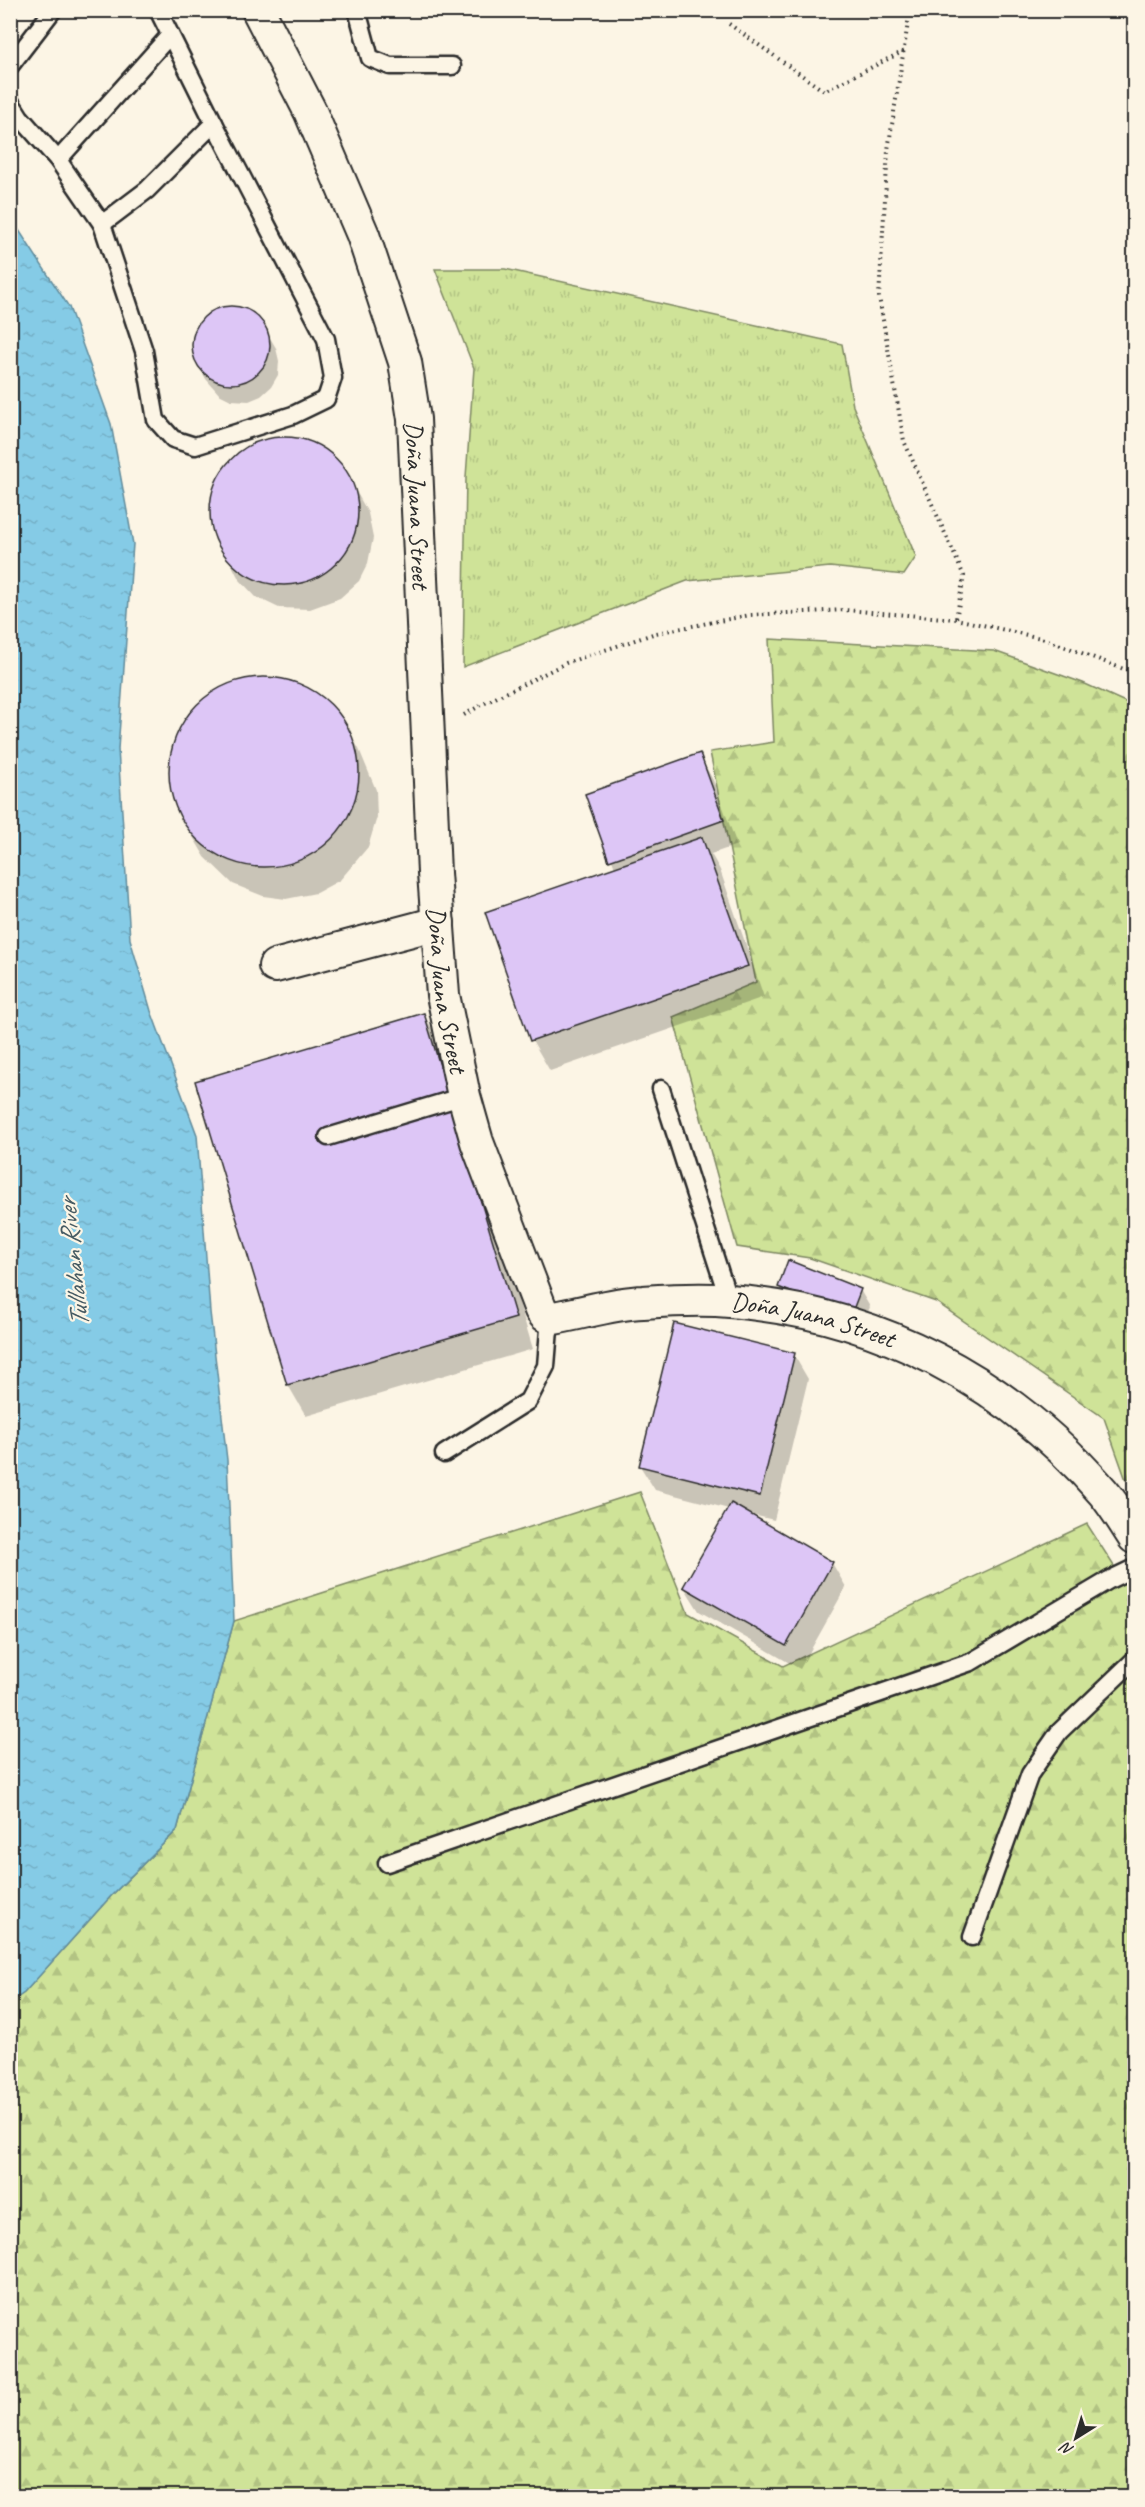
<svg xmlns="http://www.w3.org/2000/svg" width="1145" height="2507" font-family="Caveat,sans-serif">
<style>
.grass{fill:url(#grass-tufts);stroke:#7d8762;stroke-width:1.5}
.forest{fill:url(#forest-firs);stroke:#7d8762;stroke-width:1.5}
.water{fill:url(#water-ripples);stroke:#618b9b;stroke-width:1.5}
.shadow{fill:#0003}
.building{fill:#ddc6f6;stroke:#2b2b2b;stroke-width:1.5}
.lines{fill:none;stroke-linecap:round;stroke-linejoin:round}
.service-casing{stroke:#2b2b2b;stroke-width:21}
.minor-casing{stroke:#2b2b2b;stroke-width:36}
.path{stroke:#2b2b2b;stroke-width:4;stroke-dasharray:1.5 4.5;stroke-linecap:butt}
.service{stroke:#fcf5e5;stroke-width:16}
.minor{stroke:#fcf5e5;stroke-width:32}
.labels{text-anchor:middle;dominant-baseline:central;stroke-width:4.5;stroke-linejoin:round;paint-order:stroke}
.street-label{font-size:26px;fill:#2b2b2b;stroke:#fcf5e5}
.water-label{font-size:27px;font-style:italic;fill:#465b63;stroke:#fcf5e5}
</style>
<defs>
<pattern id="grass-tufts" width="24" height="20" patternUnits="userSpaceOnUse" patternTransform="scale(1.5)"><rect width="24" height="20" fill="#cfe398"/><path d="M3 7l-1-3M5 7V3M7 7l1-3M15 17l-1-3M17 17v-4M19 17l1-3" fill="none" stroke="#b2c383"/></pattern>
<pattern id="forest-firs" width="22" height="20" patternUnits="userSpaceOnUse" patternTransform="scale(1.5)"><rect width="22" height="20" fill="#cfe398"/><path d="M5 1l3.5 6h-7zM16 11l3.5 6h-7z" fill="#b2c383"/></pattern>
<pattern id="water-ripples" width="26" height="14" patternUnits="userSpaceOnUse" patternTransform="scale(1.5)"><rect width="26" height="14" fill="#85cbe6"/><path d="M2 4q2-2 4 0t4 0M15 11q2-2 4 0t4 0" fill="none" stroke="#73aec5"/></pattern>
</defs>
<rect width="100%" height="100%" fill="#fcf5e5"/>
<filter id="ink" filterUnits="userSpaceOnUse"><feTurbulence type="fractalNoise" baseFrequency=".0167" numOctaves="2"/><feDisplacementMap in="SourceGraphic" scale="12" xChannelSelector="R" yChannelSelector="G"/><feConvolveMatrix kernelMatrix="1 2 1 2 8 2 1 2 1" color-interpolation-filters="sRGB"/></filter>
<g filter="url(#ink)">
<path class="grass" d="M435,269H505L842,344L853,406L916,557L904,575L830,567L687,581L463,667L466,477L474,368Z"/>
<g class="forest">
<path d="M769,639L994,651L1083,683L1134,706V1477L1126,1480L1104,1418L936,1302L810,1258L737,1247L673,1017L756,982L710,752L774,742Z"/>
<path d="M640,1492L688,1613L783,1666L1087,1524L1119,1574L1134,1584V2496H11L10,2002L24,1993L111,1896L177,1830L234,1621Z"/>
</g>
<path class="water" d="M11,218L69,307L111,424L133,544L118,749L130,939L151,1011L197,1135L210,1312L227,1460L234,1621L177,1830L111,1896L24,1993L11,2002Z"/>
<g class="shadow">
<path d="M10,10H22L10,25Z"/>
<path d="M225,308H238L259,319L276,348L279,361L278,375L271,387L261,396L249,401L231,400L219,394L206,379L196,361L192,349L194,335L199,324L212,312Z"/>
<path d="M287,438L314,444L341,464L368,513L373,538L368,563L359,581L340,598L310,609L279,608L256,597L239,579L214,530L213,494L222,471L240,452L262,441Z"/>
<path d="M265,678L284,680L316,694L340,717L359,749L376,790L377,817L368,847L340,880L316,893L286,899L263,896L233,884L205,857L186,825L173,794L170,775L175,741L194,709L223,687Z"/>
<path d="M699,755L713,780L737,845L711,854L720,870L764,997L550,1071L532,1040L615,868L587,795Z"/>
<path d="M424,1015L442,1046L533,1349L306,1416L288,1385Z"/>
<path d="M780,1287L860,1290L870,1307L860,1331L789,1304Z"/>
<path d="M794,1355L808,1379L774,1520L748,1514L832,1563L846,1587L800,1669L699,1611L684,1587L729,1509L655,1490L640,1466Z"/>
</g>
<g class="building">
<circle cx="231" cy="345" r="39"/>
<circle cx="284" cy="511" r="74"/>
<circle cx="264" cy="772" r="95"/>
<path d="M700,753L724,820L609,861L585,794Z"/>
<path d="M702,837L748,966L530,1041L485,912Z"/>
<path d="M424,1013L516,1318L287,1385L195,1081Z"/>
<path d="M788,1260L861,1289L851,1315L778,1287Z"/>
<path d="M674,1323L795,1353L760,1496L639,1466Z"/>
<path d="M1134,1485V1518L1119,1507Z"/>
<path d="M731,1503L833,1562L786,1646L683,1587Z"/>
</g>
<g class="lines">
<g class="service-casing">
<g id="service">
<path d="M357,10L370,58L390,66H452"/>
<path d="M10,66L53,10"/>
<path d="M10,101L20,117L58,160L102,224L147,190L214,123L158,10"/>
<path d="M58,160L170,35"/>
<path d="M102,224L144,351L156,420L173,439L195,446L293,415L326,399L333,378L326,339L214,123"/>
<path d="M661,1089L729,1301"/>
<path d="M328,1137L464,1096"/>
<path d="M444,1454L528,1401L546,1366L550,1317"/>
<path d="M387,1863L971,1662L1109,1580L1134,1568"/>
<path d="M972,1937L1030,1774L1059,1732L1134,1660"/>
</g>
</g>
<g class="minor-casing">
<g id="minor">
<path id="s1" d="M258,10L310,111L363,235L405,362L414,419L434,873L443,995L464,1096L477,1142L541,1310L545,1315L554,1318C583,1313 614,1303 643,1302C671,1300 702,1298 730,1301C878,1313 1006,1380 1103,1492C1115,1506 1124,1522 1134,1537"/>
<path d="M275,966L438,923"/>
</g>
</g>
<g class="path">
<path d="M910,10L888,150L879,297L904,441L964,576L956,619"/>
<path d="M729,24L824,91L904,51"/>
<path d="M464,715L481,705L566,663L656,633L750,615L845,610L956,619L1045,639L1134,673"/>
</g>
<use href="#service" class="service"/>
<use href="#minor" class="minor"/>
</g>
</g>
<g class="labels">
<g class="street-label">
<text stroke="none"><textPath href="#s1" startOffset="526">Doña Juana Street</textPath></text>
<text stroke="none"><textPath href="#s1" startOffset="1012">Doña Juana Street</textPath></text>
<text stroke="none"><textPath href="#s1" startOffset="1626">Doña Juana Street</textPath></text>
</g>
<g class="water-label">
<text transform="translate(73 1263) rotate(-96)">Tullahan River</text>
</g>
</g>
<rect width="1145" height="2507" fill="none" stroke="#fcf5e5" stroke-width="36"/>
<rect x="18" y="18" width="1109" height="2471" fill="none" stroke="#2b2b2b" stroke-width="2" filter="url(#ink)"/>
<g transform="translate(1076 2438) rotate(217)" stroke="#fcf5e5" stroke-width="4.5" paint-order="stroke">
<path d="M0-4.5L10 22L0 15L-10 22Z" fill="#2b2b2b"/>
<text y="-9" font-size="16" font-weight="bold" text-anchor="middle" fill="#2b2b2b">N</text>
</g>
</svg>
